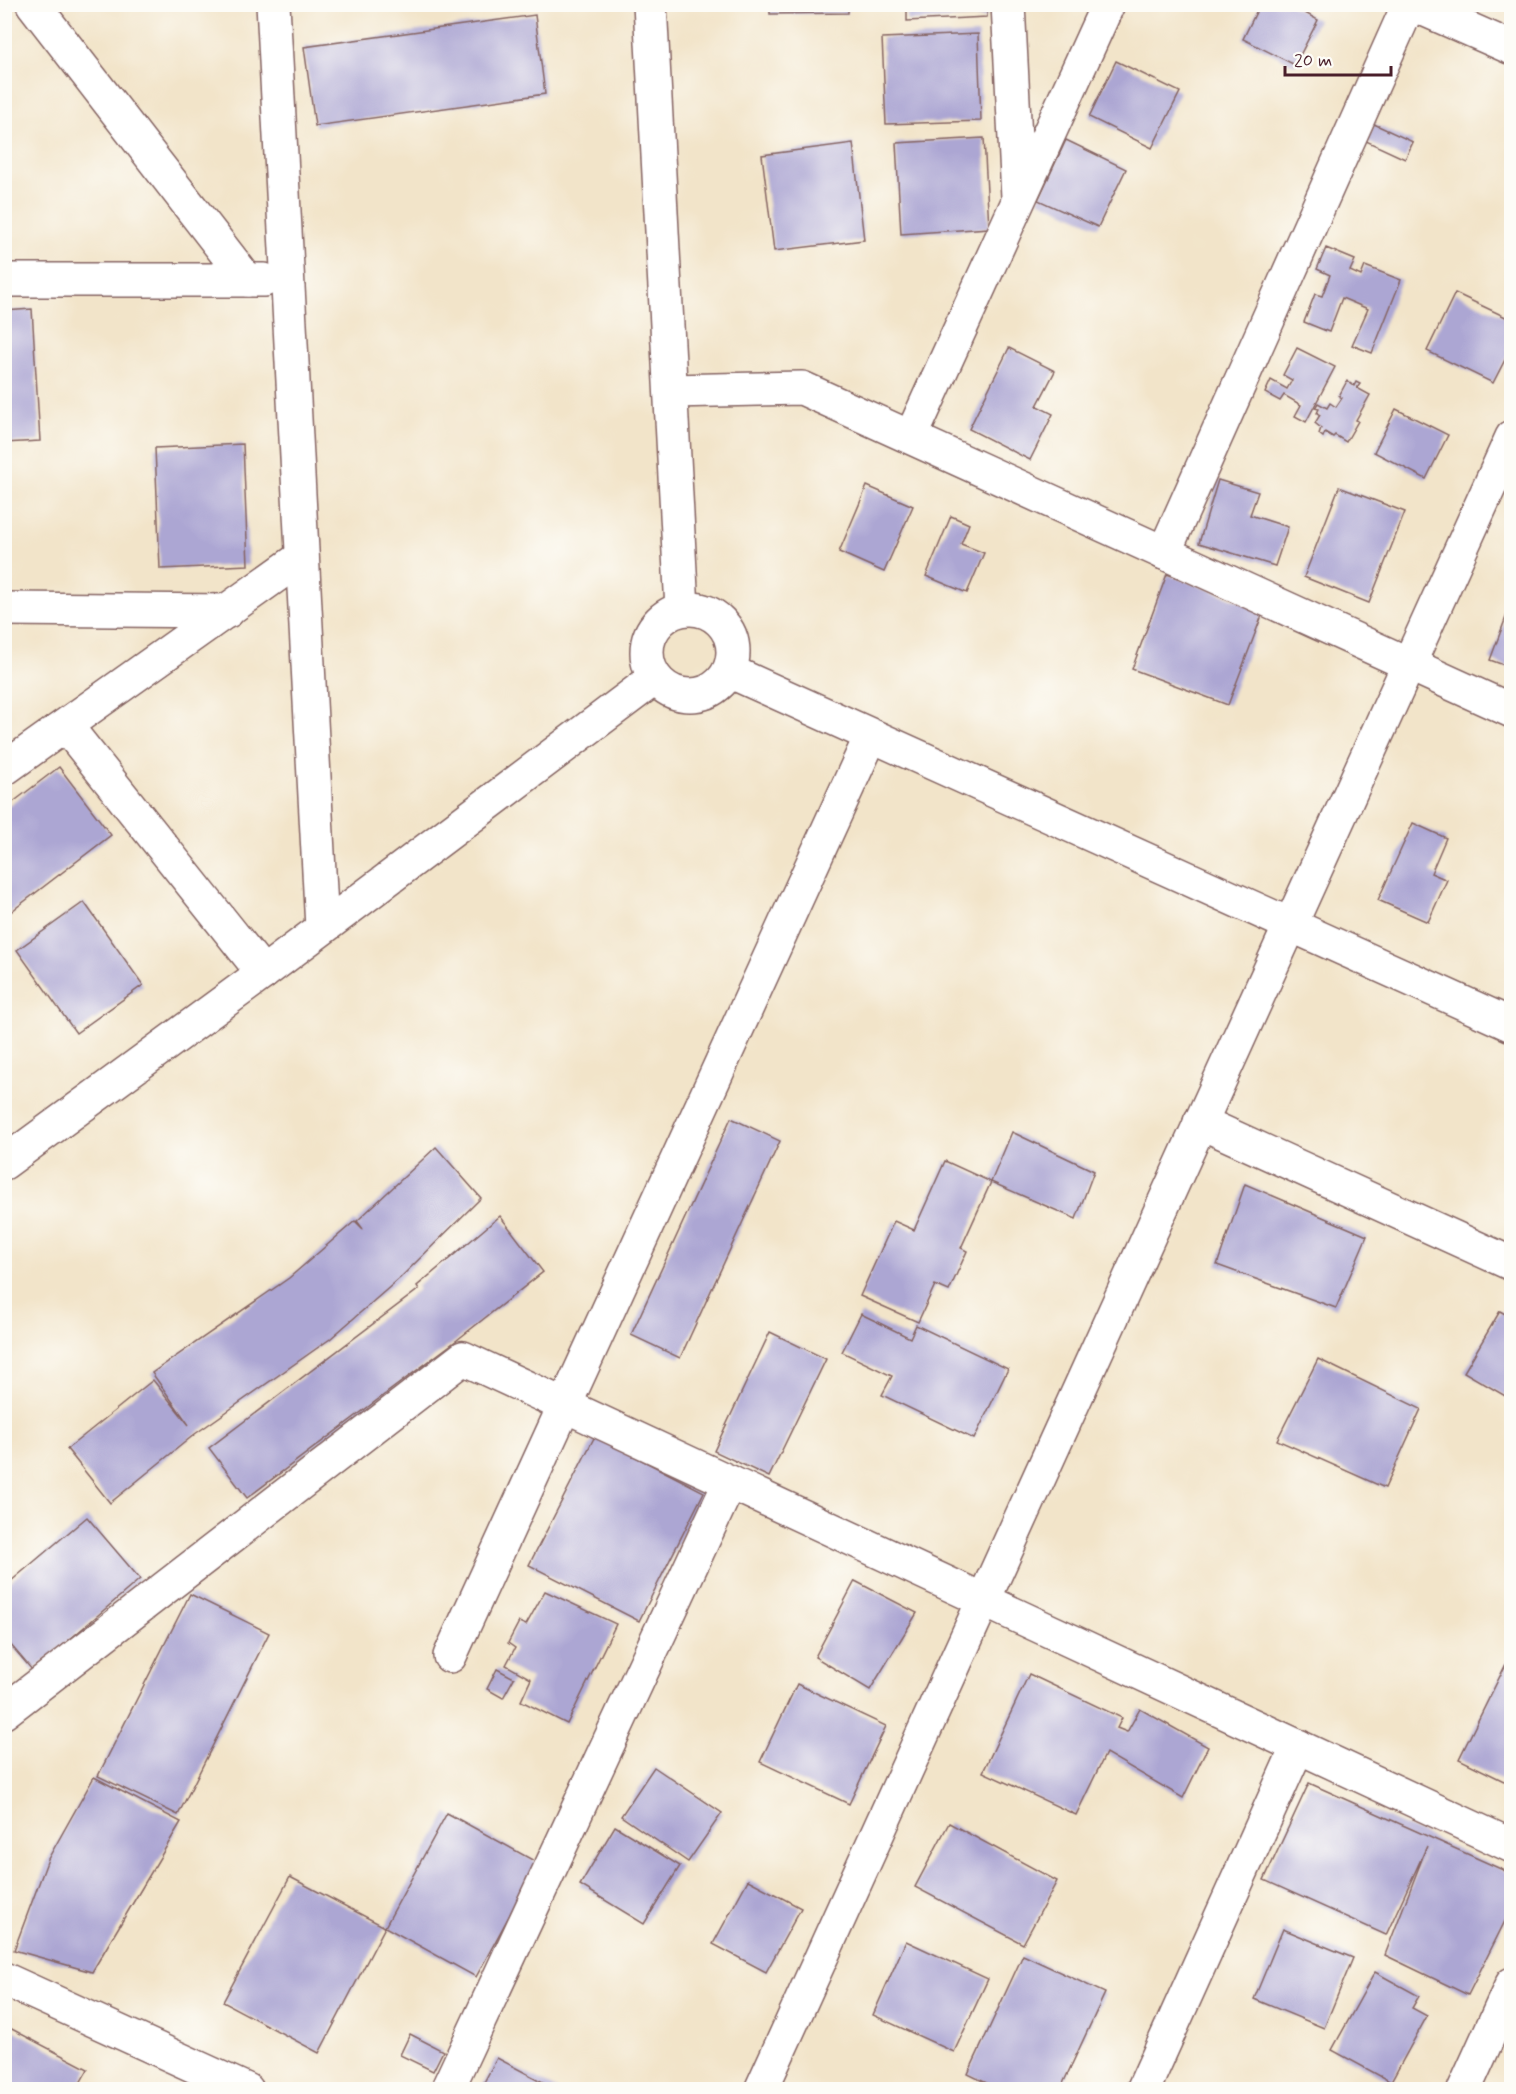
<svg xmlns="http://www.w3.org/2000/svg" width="1516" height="2094" font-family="Mynerve,sans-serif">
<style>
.building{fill:#aca6d3}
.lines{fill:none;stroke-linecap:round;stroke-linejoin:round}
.minor-casing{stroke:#856462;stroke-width:36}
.minor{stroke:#fff;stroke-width:33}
</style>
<rect width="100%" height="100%" fill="#fdfcf7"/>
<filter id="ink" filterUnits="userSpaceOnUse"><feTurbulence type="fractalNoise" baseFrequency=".0167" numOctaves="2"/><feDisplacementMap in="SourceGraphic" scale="12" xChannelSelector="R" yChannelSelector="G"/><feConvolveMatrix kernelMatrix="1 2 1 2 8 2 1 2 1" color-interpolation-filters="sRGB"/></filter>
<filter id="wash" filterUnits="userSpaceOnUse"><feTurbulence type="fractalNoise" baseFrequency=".008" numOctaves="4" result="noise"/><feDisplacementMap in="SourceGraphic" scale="24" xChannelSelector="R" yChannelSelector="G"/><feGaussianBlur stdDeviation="1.35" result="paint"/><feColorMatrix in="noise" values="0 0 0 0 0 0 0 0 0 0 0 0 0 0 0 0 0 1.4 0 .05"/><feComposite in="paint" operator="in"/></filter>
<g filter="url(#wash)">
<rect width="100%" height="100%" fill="#f2e4c9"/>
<g id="blocks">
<g class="building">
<path d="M770,4H848V13L770,14Z"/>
<path d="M907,4H987V17L907,21Z"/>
<path d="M1260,4H1289L1318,20L1295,65L1243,39Z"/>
<path d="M535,15L545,94L315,126L304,47Z"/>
<path d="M978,34L981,121L886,124L882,38Z"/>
<path d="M1116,61L1180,92L1152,148L1089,117Z"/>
<path d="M1374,124L1413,142L1405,159L1366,141Z"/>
<path d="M984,138L989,228L901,234L896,143Z"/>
<path d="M1066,140L1126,169L1098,227L1038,200Z"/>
<path d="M853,143L864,240L774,251L762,155Z"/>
<path d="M1326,248L1355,260L1350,271L1361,276L1365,266L1401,280L1372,353L1352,345L1368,309L1342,298L1329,332L1304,322L1315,294L1322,296L1330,275L1317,269Z"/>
<path d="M1455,293L1512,320V346L1493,383L1427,351Z"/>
<path d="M32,309L40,441L4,443V311Z"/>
<path d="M1009,348L1055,371L1037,406L1053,414L1030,460L969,429Z"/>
<path d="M1297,348L1335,367L1306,422L1295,416L1301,405L1284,395L1280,401L1265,393L1271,380L1287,389L1292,380L1283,375Z"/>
<path d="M1347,381L1354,386L1356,382L1360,384L1357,388L1370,395L1356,420L1358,421L1346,442L1335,435L1333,437L1325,432L1323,437L1319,434L1321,428L1315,423L1320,415L1317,413L1319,409L1315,408L1318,403L1327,408L1330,403L1336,407L1342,398L1339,396Z"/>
<path d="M1396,409L1448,435L1426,479L1374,452Z"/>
<path d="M243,444L248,565L160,569L155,448Z"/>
<path d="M1218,480L1258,492L1250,515L1288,527L1275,566L1199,543Z"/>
<path d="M867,486L913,506L884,572L839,552Z"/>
<path d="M1339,487L1405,512L1369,603L1304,577Z"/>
<path d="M951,516L969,524L961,544L984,553L967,593L926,576Z"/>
<path d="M1167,574L1264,610L1228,705L1132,669Z"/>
<path d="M1511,604H1512V668L1490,660Z"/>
<path d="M59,767L111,835L4,917V809Z"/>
<path d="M1413,823L1446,838L1431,873L1447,880L1428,922L1378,900Z"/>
<path d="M84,902L143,985L76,1033L17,950Z"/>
<path d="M731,1118L780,1141L680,1358L631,1335Z"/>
<path d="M1012,1132L1094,1171L1076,1219L991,1182Z"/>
<path d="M436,1147L481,1198L400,1278L330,1339L195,1434L110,1503L67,1449L153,1380L189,1425L152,1373L289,1278L355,1221L363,1229L357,1221Z"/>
<path d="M945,1161L991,1182L961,1248L967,1251L949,1291L935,1285L918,1322L860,1296L894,1221L914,1230Z"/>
<path d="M1245,1184L1367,1236L1336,1308L1217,1265Z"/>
<path d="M500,1216L543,1272L457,1340L247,1498L209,1448L419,1289L417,1286Z"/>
<path d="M1500,1311L1512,1318V1400L1464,1372Z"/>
<path d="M861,1314L910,1338L916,1325L1008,1369L974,1439L882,1395L892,1376L842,1352Z"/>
<path d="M770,1332L826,1359L769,1477L714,1451Z"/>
<path d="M1318,1359L1421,1409L1385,1488L1277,1440Z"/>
<path d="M595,1436L704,1492L639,1621L529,1565Z"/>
<path d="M87,1517L140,1579L33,1671L4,1637V1587Z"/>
<path d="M855,1581L917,1613L870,1690L815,1657Z"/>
<path d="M545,1591L616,1624L567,1724L521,1701L531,1679L506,1665L515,1648L508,1643L519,1622L526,1625Z"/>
<path d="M190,1594L269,1633L178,1815L98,1776Z"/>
<path d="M1509,1658L1512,1659V1785L1459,1759Z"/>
<path d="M497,1669L514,1678L503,1698L487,1689Z"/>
<path d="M1029,1674L1122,1718L1117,1728L1127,1732L1140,1709L1208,1747L1183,1798L1106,1753L1076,1815L983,1772Z"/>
<path d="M797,1684L886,1726L849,1804L760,1762Z"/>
<path d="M654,1767L722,1813L688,1862L621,1816Z"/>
<path d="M94,1777L181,1822L92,1972L14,1950L48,1859Z"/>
<path d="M1309,1783L1512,1874V1907L1468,1995L1385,1955L1427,1846L1386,1935L1264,1880Z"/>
<path d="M447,1813L538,1863L476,1977L385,1927Z"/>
<path d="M949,1823L1057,1881L1023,1944L915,1887Z"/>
<path d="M615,1826L680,1866L644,1924L580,1885Z"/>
<path d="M290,1877L385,1927L319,2053L223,2002Z"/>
<path d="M748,1880L801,1908L766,1972L713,1944Z"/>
<path d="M1283,1929L1353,1958L1324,2028L1254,1999Z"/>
<path d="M906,1941L988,1979L954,2052L873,2015Z"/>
<path d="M1023,1955L1105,1993L1060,2090H1001L968,2074Z"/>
<path d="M1375,1972L1419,1996L1412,2008L1427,2016L1391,2082L1332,2050Z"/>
<path d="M4,2025L88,2069L76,2090H4Z"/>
<path d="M410,2034L443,2051L433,2071L400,2055Z"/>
<path d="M497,2058L558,2090H480Z"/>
</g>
</g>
</g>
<g filter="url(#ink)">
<use href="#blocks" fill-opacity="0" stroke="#856462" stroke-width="1.5"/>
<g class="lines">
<g class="minor-casing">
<g id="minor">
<path d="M33,4L247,280"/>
<path d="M273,4L322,928"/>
<path d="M650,4L682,609"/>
<path d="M1008,4L1018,197"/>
<path d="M1412,4L1512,48"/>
<path d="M4,280H264"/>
<path d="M671,391L802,388L1512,711"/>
<path d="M911,437L1108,4"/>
<path d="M1164,553L1409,4"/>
<circle cx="690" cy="652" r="43"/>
<path d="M4,609L228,611"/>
<path d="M729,671L1512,1025"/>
<path d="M66,726L263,973"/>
<path d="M4,769L302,557"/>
<path d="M1200,1122L1512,1264"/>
<path d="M4,1163L263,973L655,678"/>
<path d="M450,1656L871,736"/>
<path d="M4,1712L463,1358L1512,1846"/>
<path d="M4,1979L247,2090"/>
<path d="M447,2090L730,1482"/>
<path d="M761,2090L1512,437"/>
<path d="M1143,2090L1298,1746"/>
<path d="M1464,2090L1512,1984"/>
</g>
</g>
<use href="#minor" class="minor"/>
</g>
</g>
<rect width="1516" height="2094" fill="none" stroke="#fdfcf7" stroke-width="24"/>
<path d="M1285 66v9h106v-9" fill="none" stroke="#4a1f2b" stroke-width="3"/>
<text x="1294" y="66" font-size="18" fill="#4a1f2b" stroke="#fdfcf7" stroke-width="4.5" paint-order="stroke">20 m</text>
</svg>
